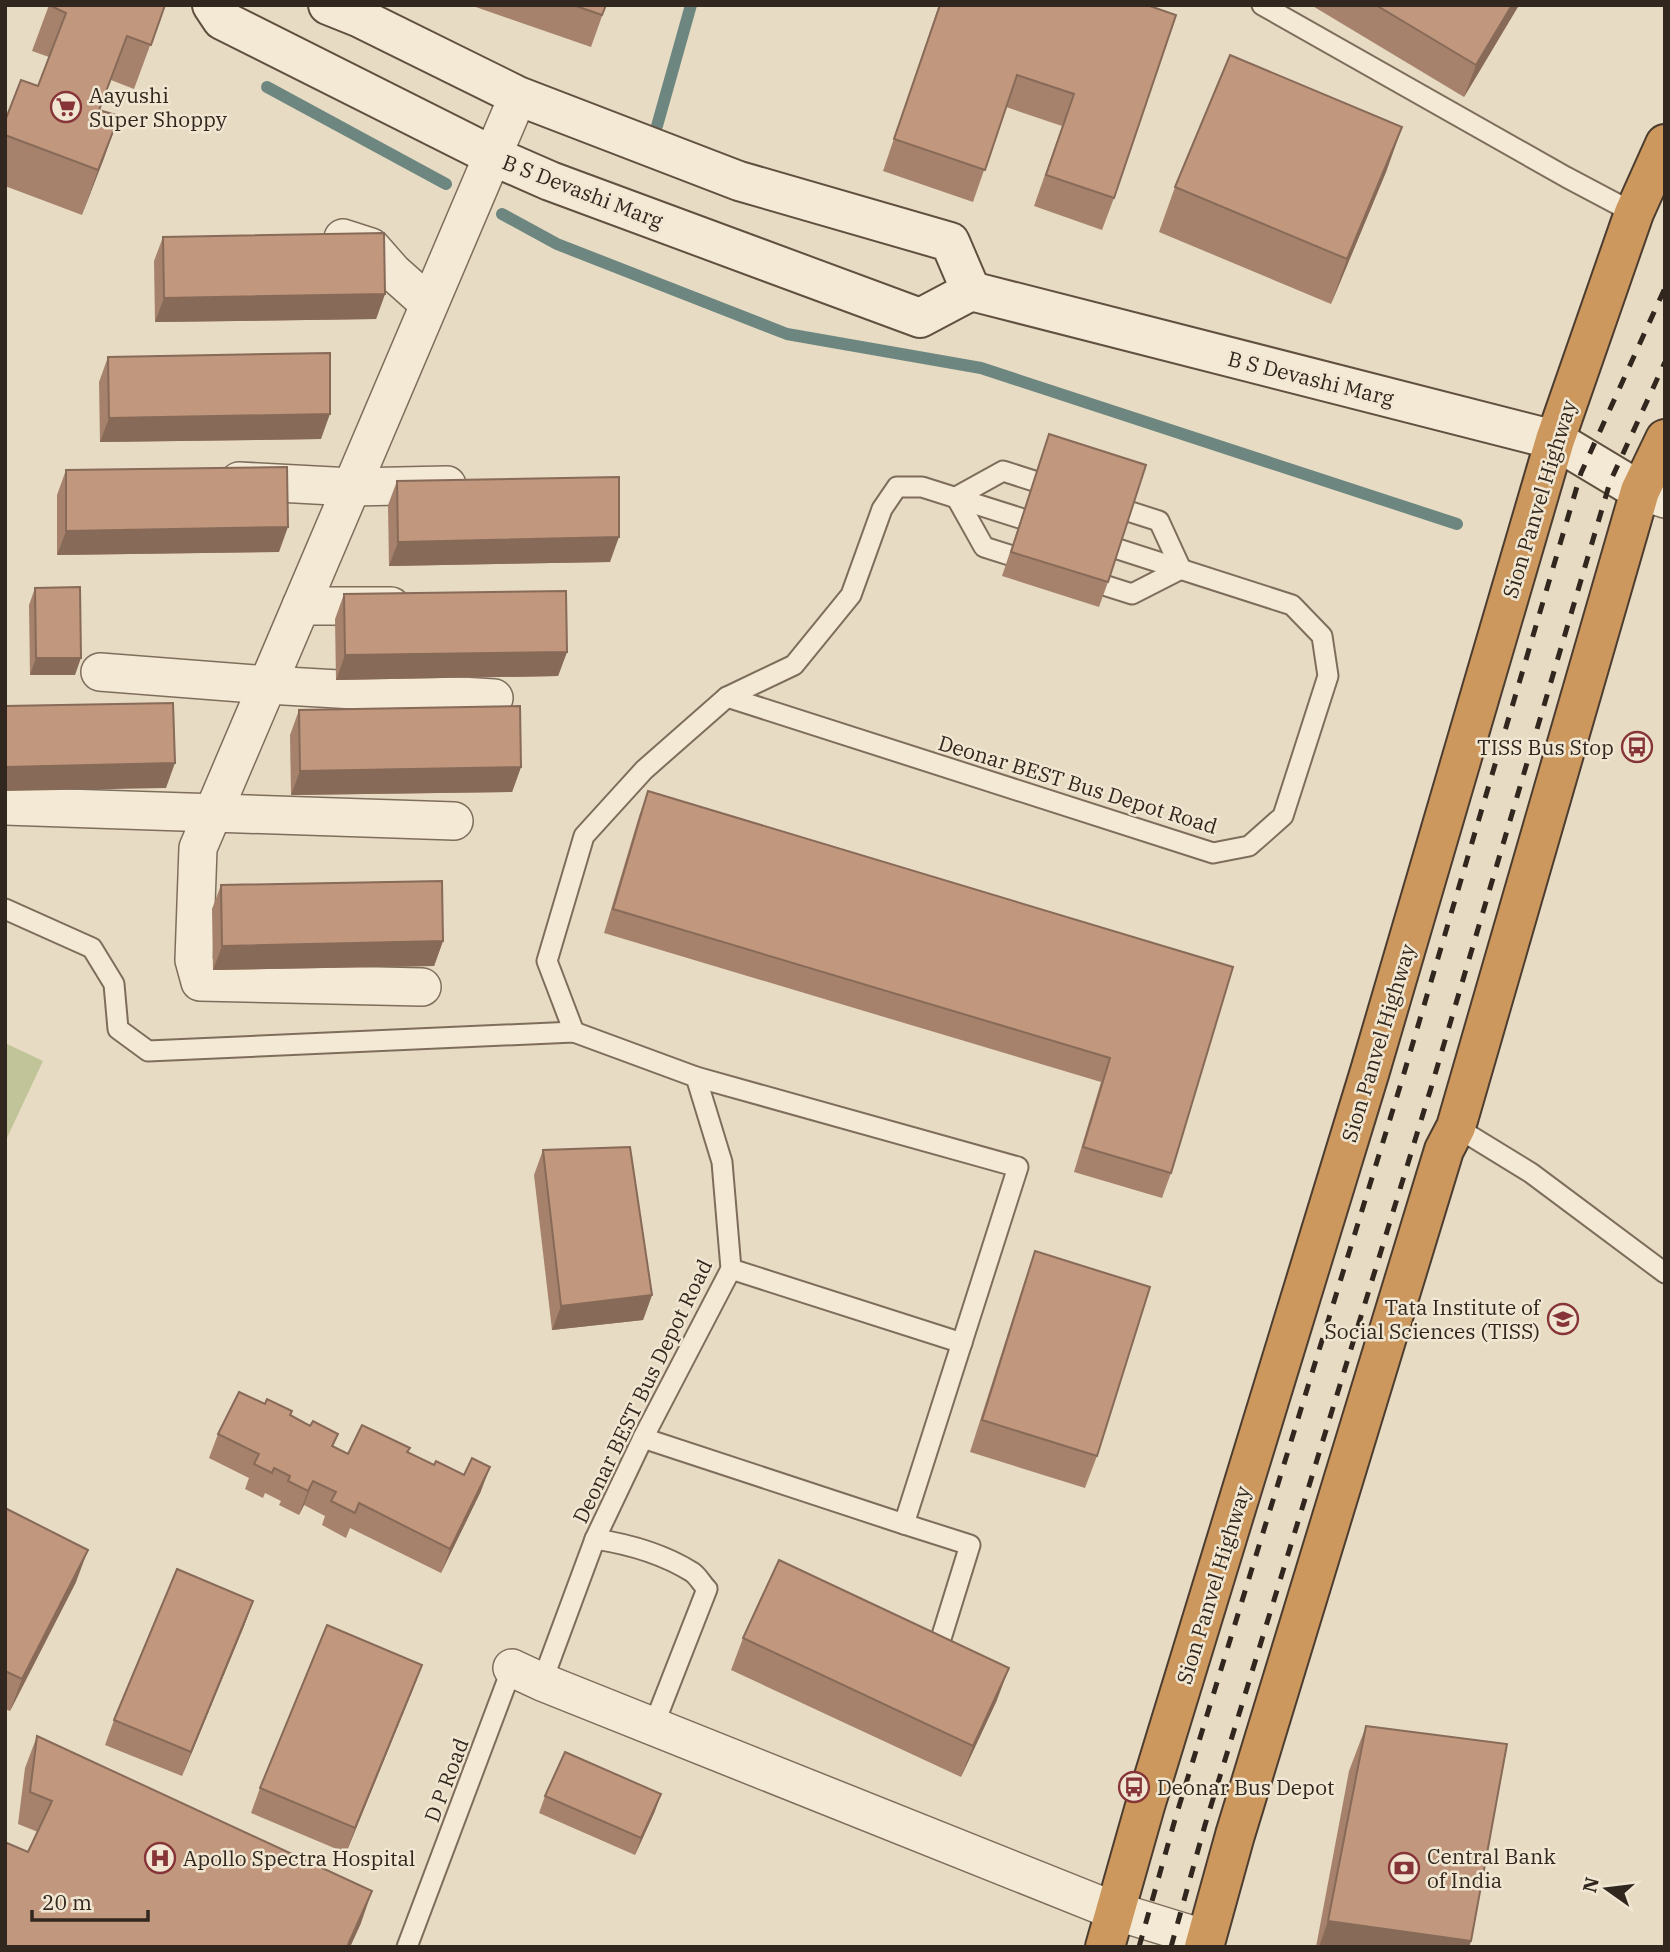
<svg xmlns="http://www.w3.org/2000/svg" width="1670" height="1952" font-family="'IBM Plex Serif',serif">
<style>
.green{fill:#c0c498}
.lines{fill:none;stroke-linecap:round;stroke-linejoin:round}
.stream{stroke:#6d8780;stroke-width:12}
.lane-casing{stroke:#7f6d5c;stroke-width:23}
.street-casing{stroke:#7f6d5c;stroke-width:40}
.secondary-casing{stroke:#614f3f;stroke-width:42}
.highway-casing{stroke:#4d3d30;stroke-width:42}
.lane{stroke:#f3e9d4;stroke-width:19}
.street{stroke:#f3e9d4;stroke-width:37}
.secondary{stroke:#f3e9d4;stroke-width:38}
.highway{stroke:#cc985d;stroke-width:38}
.rail{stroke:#31271e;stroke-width:5;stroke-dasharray:12 12;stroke-linecap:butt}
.wall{fill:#a6826c}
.shaded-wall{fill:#876a58}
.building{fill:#c1977d;stroke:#876a58;stroke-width:2}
.labels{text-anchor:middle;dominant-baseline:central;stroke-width:5;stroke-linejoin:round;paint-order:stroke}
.poi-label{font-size:21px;fill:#31271e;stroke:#f0e6d1;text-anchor:start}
.street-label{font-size:21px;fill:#31271e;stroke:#f0e6d1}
</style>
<rect width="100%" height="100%" fill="#e7dbc3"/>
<path class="green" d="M5,1043L43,1061L5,1142Z"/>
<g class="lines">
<g class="stream">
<path d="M267,87L446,184"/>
<path d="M657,126L691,5"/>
<path d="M502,214L557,244L787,334L981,368L1457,524"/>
</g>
<g class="lane-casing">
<g id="lane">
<path d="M1262,5L1566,177L1634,213"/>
<path d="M1003,471L1159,521L1181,569L1132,594L984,547L956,497Z"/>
<path d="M727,697L1213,853L1249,846L1283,816L1328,676L1322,636L1292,605L1093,541"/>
<path d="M5,909L92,948L114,984L118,1029L148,1051L574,1032L696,1077L722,1162L731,1269L643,1438L595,1539L542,1682"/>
<path d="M574,1032L547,961L584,836L644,770L727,697L794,665L851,595L882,509L897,487H922L1045,526"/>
<path d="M1456,1127L1531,1173L1665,1273"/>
<path d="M731,1269L962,1343"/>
<path d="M643,1438L904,1524L1018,1167L696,1077"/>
<path d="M904,1524L970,1545L939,1645"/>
<path d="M595,1539C628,1544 663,1554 692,1572C698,1576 702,1584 707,1589L653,1727"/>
<path d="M407,1947L512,1668"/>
</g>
</g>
<g class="street-casing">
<g id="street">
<path d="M343,238L371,247L393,272L429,304"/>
<path d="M239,481L352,487L447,485"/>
<path d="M1640,491L1665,499"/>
<path d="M301,606H391"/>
<path d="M100,672L268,685L494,698"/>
<path d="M5,806L454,821"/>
<path d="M422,987L200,982L194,960L198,848L518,96"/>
<path d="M512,1668L542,1682L1115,1911L1206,1939"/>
</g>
</g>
<g class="secondary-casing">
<g id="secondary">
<path d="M212,5L222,20L493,156L550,181L920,318L971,291L1555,440L1640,491"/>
<path d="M328,5L358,17L518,96L739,181L950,242L971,291"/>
</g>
</g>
<g class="highway-casing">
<g id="highway">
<path d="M1105,1947L1145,1806L1370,1071L1555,440L1634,213L1665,144"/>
<path d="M1204,1947L1235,1835L1444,1150L1456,1127L1640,491L1665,439"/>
</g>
</g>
<use href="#lane" class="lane"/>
<use href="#street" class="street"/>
<use href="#secondary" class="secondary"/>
<use href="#highway" class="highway"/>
<g class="rail">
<path d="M1139,1947L1176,1816L1402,1080L1581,473L1665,288"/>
<path d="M1171,1947L1205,1825L1431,1088L1610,482L1665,362"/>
</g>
</g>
<g class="wall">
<path d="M49,5H165L134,89L111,80L100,110L119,116L82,215L5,186V121L38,86L49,57L32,51Z"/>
<path d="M470,5H606L591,47Z"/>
<path d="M939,5H1147L1114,198L1102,230L1034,206L1062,126L1006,107L973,202L883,171Z"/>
<path d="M1311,5H1519L1464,97Z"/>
<path d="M1402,127L1386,172L1331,304L1159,232L1175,187Z"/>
<path d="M163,237L385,294L376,319L155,322L154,261Z"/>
<path d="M108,357L321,439L100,442L99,382Z"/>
<path d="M1049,435L1108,582L1099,607L1002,576Z"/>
<path d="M66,470L279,552L57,555V495Z"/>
<path d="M397,481L610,562L389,566L388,505Z"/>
<path d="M35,588L75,675H30L29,605Z"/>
<path d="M344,594L567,652L558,676L336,680L335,619Z"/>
<path d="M299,710L521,767L512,792L291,795L290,735Z"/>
<path d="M648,791L1233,967L1171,1173L1162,1198L1074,1172L1101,1082L604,933L639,816Z"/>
<path d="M221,885L443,941L434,966L213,970L212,909Z"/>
<path d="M543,1150L652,1295L643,1320L552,1330L534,1175Z"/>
<path d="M1035,1251L1097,1456L1085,1488L970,1452L1024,1283Z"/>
<path d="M265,1404L292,1411L290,1416L310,1426L338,1434L333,1447L348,1454L410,1448L408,1453L481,1491L441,1573L350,1528L346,1538L322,1525L325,1516L304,1505L299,1515L279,1505L281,1501L265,1493L263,1498L245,1489L249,1478L209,1458L218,1434Z"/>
<path d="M5,1508L76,1582L10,1711L5,1709Z"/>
<path d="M253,1601L244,1626L182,1776L105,1745L114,1720Z"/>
<path d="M743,1638L997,1700L961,1777L731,1670Z"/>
<path d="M413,1689L346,1853L251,1813L260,1788Z"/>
<path d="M1366,1726L1471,1941L1469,1947H1316L1349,1771Z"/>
<path d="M37,1736L361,1923L350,1947H5L28,1852L38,1832L18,1824L25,1768Z"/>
<path d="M545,1796L655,1811L635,1855L539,1813Z"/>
</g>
<g class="shaded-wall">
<path d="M1512,5H1519L1464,97L1476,65Z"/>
<path d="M119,116L103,161L82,215L98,170Z"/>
<path d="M1402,127L1386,172L1331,304L1347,259Z"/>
<path d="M385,294L376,319L155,322L164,298Z"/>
<path d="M330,414L321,439L100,442L109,418Z"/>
<path d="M288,527L279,552L57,555L66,531Z"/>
<path d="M619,537L610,562L389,566L398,542Z"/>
<path d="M567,652L558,676L336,680L345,655Z"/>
<path d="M36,658H81L75,675H30Z"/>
<path d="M175,763L166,788L5,791V767Z"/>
<path d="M521,767L512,792L291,795L300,771Z"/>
<path d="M443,941L434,966L213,970L222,946Z"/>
<path d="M652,1295L643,1320L552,1330L561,1306Z"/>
<path d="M490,1467L481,1491L441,1573L450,1549Z"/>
<path d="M313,1481L304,1505L299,1515L308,1491Z"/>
<path d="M88,1550L76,1582L10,1711L22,1679Z"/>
<path d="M253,1601L244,1626L182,1776L191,1752Z"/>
<path d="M422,1665L413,1689L346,1853L355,1828Z"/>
<path d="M1009,1668L997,1700L961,1777L973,1746Z"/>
<path d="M661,1794L655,1811L635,1855L641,1838Z"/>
<path d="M372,1891L361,1923L350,1947H347Z"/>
<path d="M1328,1921L1471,1941L1469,1947H1319Z"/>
</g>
<g class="building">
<path d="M49,5H165L151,45L127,36L99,110L119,116L98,170L5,135V121L21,80L38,86L66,13Z"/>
<path d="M573,5H606L602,15Z"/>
<path d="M940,5H1147L1176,15L1114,198L1046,175L1074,94L1017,75L985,170L894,139Z"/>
<path d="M1376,5H1512L1476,65Z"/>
<path d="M1230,55L1402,127L1347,259L1175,187Z"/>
<path d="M384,233L385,294L164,298L163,237Z"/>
<path d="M330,353V414L109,418L108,357Z"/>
<path d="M1049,434L1146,465L1108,582L1011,552Z"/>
<path d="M287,467L288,527L66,531V470Z"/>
<path d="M619,477V537L398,542L397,481Z"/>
<path d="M80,587L81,658H36L35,588Z"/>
<path d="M566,591L567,652L345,655L344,594Z"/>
<path d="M173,703L175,763L5,767V706Z"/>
<path d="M520,706L521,767L300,771L299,710Z"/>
<path d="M648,791L1233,967L1171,1173L1083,1147L1110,1058L613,909Z"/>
<path d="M442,881L443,941L222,946L221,885Z"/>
<path d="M630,1147L652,1295L561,1306L543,1150Z"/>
<path d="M1035,1251L1150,1287L1097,1456L982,1420Z"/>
<path d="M239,1392L265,1404L267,1399L292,1411L290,1415L310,1426L313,1421L338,1434L332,1446L348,1454L362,1425L410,1448L407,1452L434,1465L436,1461L464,1475L472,1458L490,1467L450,1549L359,1503L355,1513L331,1501L336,1492L313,1481L308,1491L288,1481L290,1476L274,1468L272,1473L254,1464L259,1454L218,1434Z"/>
<path d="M5,1508L88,1550L22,1679L5,1671Z"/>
<path d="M779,1560L1009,1668L973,1746L743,1638Z"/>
<path d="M177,1569L253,1601L191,1752L114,1720Z"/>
<path d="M327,1625L422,1665L355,1828L260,1788Z"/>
<path d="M1366,1726L1507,1744L1471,1941L1328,1921Z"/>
<path d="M37,1736L372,1891L347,1947H5V1846L7,1843L28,1852L52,1801L30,1792Z"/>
<path d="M565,1752L661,1794L641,1838L545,1796Z"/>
</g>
<defs>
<g id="supermarket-ring" transform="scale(1.575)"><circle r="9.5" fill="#f0e6d1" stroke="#863437" stroke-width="1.5"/><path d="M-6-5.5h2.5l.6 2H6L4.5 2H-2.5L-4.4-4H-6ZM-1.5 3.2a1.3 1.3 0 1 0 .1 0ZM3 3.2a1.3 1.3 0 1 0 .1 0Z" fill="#863437"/></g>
<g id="bus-ring" transform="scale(1.575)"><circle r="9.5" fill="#f0e6d1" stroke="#863437" stroke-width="1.5"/><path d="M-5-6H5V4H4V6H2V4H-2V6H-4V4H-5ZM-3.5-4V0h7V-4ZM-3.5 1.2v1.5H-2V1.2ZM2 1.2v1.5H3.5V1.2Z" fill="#863437"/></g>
<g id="university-ring" transform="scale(1.575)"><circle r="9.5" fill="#f0e6d1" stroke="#863437" stroke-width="1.5"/><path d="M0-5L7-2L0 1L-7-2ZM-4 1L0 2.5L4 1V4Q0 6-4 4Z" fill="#863437"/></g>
<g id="hospital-ring" transform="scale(1.575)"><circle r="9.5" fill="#f0e6d1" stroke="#863437" stroke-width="1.5"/><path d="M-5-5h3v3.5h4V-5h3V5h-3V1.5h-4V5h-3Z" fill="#863437"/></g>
<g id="bank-ring" transform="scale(1.575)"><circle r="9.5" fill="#f0e6d1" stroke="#863437" stroke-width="1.5"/><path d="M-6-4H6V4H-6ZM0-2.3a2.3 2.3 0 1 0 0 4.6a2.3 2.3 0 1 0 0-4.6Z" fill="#863437"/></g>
</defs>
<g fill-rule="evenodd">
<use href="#supermarket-ring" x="66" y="107"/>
<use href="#bus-ring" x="1637" y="747"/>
<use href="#university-ring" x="1563" y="1319"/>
<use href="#bus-ring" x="1134" y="1787"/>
<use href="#hospital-ring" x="160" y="1858"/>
<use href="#bank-ring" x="1404" y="1868"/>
</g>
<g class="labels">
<g class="poi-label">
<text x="89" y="95">Aayushi<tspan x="89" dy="24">Super Shoppy</tspan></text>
<text x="1614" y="747" text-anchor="end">TISS Bus Stop</text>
<text x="1540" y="1307" text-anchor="end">Tata Institute of<tspan x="1540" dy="24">Social Sciences (TISS)</tspan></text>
<text x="1157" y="1787">Deonar Bus Depot</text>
<text x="1427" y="1856">Central Bank<tspan x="1427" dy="24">of India</tspan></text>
<text x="183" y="1858">Apollo Spectra Hospital</text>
</g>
<g class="street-label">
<text transform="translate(583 191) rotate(21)">B S Devashi Marg</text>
<text transform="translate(1311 378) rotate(14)">B S Devashi Marg</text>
<text transform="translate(1539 499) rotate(-73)">Sion Panvel Highway</text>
<text transform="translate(1078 784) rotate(17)">Deonar BEST Bus Depot Road</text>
<text transform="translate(1378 1043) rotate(-73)">Sion Panvel Highway</text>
<text transform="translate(642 1391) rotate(-64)">Deonar BEST Bus Depot Road</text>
<text transform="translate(1213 1585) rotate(-73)">Sion Panvel Highway</text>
<text transform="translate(446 1780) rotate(-69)">D P Road</text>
</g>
</g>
<rect width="1670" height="1952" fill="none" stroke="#31271e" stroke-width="14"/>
<g transform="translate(1607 1889) rotate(284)" stroke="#f0e6d1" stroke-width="5" paint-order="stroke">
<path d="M0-5L12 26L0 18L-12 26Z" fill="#31271e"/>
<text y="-10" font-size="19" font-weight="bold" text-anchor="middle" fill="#31271e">N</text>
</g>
<path d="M32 1910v10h116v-10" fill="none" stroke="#31271e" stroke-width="3.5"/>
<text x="42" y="1910" font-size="21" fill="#31271e" stroke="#f0e6d1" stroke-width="5" paint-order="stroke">20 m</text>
</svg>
